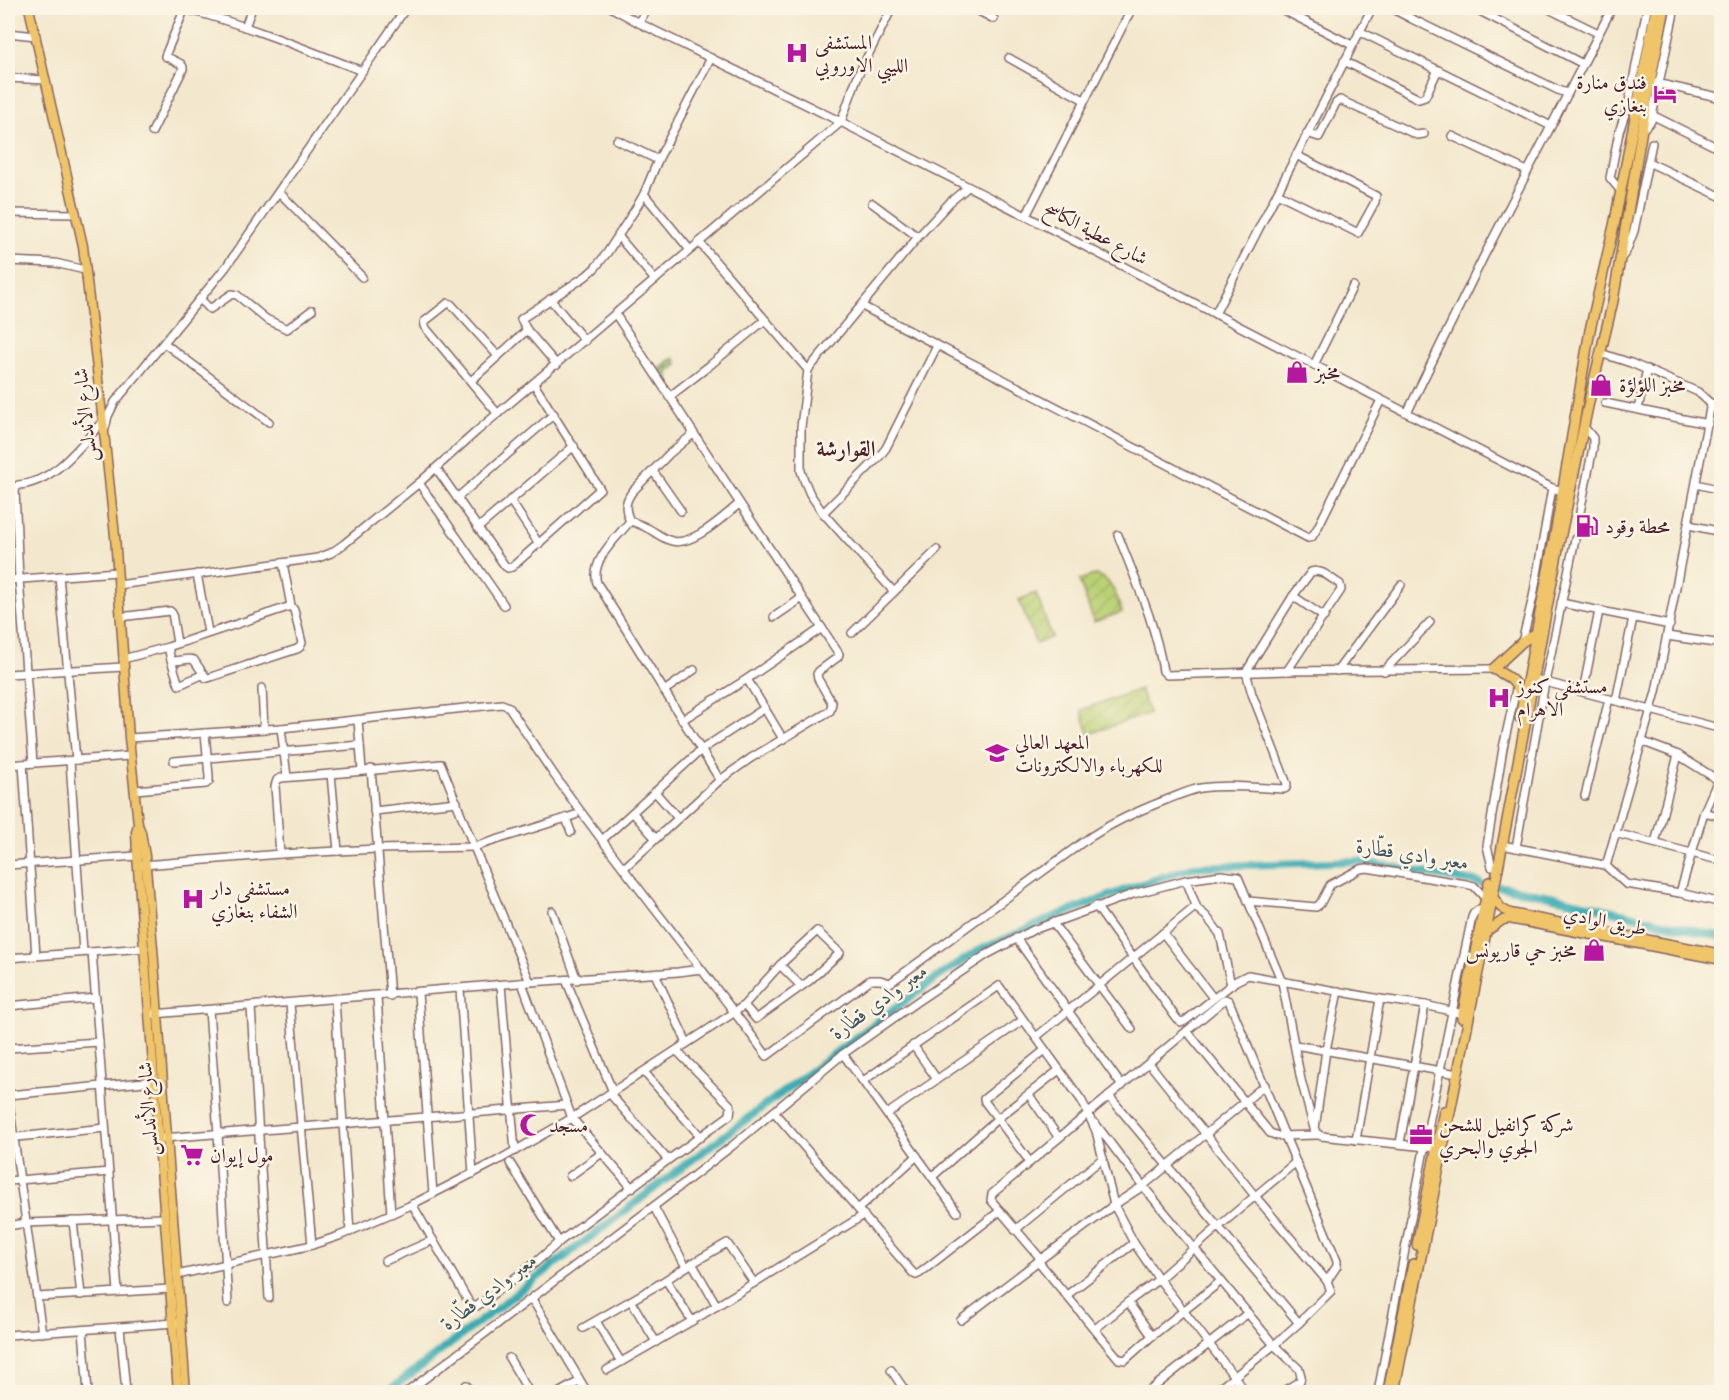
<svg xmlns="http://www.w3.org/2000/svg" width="1729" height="1400" font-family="'IM FELL French Canon',Amiri,serif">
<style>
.forest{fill:url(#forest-firs);stroke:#6e6848;stroke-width:1.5}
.garden{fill:url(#garden-furrows);stroke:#827850;stroke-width:1.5}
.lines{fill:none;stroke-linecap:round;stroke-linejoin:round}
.river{stroke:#3aacb2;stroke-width:8}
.minor-casing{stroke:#856564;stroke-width:10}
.major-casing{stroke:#856564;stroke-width:11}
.highway-casing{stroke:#856564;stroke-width:12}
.minor{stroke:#fff;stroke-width:7}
.major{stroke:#f0c469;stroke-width:8}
.highway{stroke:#f0c469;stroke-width:9}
.labels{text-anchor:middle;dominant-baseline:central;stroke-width:5;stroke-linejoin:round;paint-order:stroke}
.poi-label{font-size:20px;fill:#4a1f2b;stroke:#fcf5e5;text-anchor:start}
.street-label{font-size:20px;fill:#4a1f2b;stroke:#fcf5e5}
.water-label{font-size:21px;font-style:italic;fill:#445761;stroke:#fcf5e5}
.quarter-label{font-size:22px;font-weight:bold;fill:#4a1f2b;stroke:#fcf5e5}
</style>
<defs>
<pattern id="forest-firs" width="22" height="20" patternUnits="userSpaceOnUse" patternTransform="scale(1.5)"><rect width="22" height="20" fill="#92b266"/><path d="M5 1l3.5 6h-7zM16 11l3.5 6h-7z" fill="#799054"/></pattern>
<pattern id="garden-furrows" width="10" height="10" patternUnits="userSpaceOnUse" patternTransform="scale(1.5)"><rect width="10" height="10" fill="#b9d074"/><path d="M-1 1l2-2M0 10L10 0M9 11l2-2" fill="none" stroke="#a1b265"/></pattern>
</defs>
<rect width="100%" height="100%" fill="#fcf5e5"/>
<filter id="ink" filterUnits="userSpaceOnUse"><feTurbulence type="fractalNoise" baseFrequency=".0167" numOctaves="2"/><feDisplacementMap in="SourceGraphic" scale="12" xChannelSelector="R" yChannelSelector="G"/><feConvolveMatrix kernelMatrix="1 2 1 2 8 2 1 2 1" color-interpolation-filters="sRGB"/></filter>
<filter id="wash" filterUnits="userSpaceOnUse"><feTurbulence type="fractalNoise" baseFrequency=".008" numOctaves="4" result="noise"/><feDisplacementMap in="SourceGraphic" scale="24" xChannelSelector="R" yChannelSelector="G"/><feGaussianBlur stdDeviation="1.35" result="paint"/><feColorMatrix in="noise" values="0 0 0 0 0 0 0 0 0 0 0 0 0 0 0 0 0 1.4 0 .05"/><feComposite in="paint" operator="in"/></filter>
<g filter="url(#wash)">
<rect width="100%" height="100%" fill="#f3e8cd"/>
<path class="forest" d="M675,358L678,365L668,373L669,384H667L657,372L668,361Z"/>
<g class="garden">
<path d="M1095,575C1113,577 1116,598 1122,612L1094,622L1079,580Z"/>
<path d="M1036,593L1052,637L1036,644L1019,600Z"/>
<path d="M1140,689L1149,713L1089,734L1081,710Z"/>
</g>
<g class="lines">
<g class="river">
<path d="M1497,886L1550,896L1722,937"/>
<path d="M387,1392L685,1165L932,981L976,952L1057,916L1130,888L1193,867L1358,861L1480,883"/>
</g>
</g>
</g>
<g filter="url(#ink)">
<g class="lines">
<g class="minor-casing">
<g id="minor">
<path d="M182,8C244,24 303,48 362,71"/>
<path d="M612,8L639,23L841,122L1026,216L1552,488L1563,491"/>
<path d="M973,8L994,19"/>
<path d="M1279,8L1352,45"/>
<path d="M1391,8L1412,19L1560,91L1568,93"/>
<path d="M1474,8L1583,64"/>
<path d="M1552,8L1551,10L1598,33"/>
<path d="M639,23L646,8"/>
<path d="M245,27L252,8"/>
<path d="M1359,31L1551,126"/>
<path d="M8,33L36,36"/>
<path d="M8,58L10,78"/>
<path d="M1009,58L1084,100"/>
<path d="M1344,61L1419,99L1425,97L1438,70"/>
<path d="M8,78L46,80"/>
<path d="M1656,83L1722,98"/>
<path d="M1652,115L1722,150"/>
<path d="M1643,129L1651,121L1675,8"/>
<path d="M152,132L183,69V67L181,64L165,56L185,8"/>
<path d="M1307,133L1319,137L1336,103L1340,100L1417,135L1424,134"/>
<path d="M1452,136L1527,171"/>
<path d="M617,140L658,160L711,58"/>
<path d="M1648,162L1722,197"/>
<path d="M1620,190L1610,178L1619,132L1629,102L1647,8"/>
<path d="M279,192L362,277"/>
<path d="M1277,193L1358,233L1375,202L1376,196L1296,155"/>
<path d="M644,194L690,250"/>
<path d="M872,203L918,237"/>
<path d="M8,213L76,214"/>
<path d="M1026,216L1132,8"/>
<path d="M618,236L655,280"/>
<path d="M699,242L808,370"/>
<path d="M1621,258L1626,252L1634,231L1652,143"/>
<path d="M8,261L55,263L85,270"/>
<path d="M200,299L210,309L232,294L237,295L266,319L287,329L312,310"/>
<path d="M550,299L585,341"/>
<path d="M862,306L1308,538L1312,537L1318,527L1381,400"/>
<path d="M1215,314L1372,8"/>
<path d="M616,315L839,654L838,657L819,671L817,674L818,679L832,703L830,711L751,758L720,780L624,868"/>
<path d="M164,343L269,422"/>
<path d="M1600,353L1631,363L1698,392L1722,414"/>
<path d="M498,356L451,304L448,303L424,322V326L498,414"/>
<path d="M557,365L527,330L521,319L586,276L595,268L607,253L636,208L644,194L658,160"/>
<path d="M1314,365L1353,286"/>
<path d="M471,381L527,330"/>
<path d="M669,397L709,366L765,320"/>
<path d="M1605,403L1708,424"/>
<path d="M1638,409L1647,369"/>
<path d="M1407,413L1484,256L1612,8"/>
<path d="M105,429L108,416L115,402L226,267L406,8"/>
<path d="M693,434L669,454L632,492C624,503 625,510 630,521C636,523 642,525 647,528C656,532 662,539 672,541C692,547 724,516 739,504"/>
<path d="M436,468L505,566L508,568L512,567L600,489L534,384"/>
<path d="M653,471L681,511"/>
<path d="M419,483L504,605"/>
<path d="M1696,484L1722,490"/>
<path d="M457,498L554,414"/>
<path d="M510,500L539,544"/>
<path d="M1580,512L1593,448V438L1584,427"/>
<path d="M823,513L879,457L886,448L937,346"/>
<path d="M630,521C617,538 590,560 597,583L720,780"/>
<path d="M1689,525L1722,532"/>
<path d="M478,528L574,446"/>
<path d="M1118,535C1135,579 1156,625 1163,671L1167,675L1287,671L1493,669"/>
<path d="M283,563L291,606"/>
<path d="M197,574L208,632"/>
<path d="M59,576L76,760"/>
<path d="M8,580L117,572"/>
<path d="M118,585L318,558L331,553L344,544L419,483L477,431L841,122L858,75L892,8"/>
<path d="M894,592L823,513L810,494L804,480L801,471V427L808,370L918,237L950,202L968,187"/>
<path d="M1293,596L1324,617"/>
<path d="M1561,603L1670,625"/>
<path d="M120,617L170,611L172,613L177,643"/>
<path d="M774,617L802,598"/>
<path d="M852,633L937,550"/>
<path d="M1667,636L1722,644"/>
<path d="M1522,642L1533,597L1552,488"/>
<path d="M123,659L168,647L291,606L294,610L302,643L300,647L297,649L208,678H206L194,660C186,657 179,663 171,660L168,647"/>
<path d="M171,660L179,685L204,674"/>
<path d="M1337,671L1401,585"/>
<path d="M1384,671L1430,622"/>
<path d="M8,674L123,667"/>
<path d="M747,679L783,739"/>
<path d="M1534,679L1722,729"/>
<path d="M262,688L264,729"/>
<path d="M664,691L694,670"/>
<path d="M1583,691L1599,611"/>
<path d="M1616,701L1633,618"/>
<path d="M358,720L362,770"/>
<path d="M682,720L747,679L822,628"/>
<path d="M281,728L287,777"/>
<path d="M129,738L281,728L502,704L509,707C524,730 539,753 555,776C623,872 698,962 767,1056L870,980H880L890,983L1083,842C1109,824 1137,811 1166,800C1177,796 1189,790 1201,788C1228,784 1257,788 1284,789L1286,788L1287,784L1252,694L1246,672L1293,596L1311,572C1321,568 1331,579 1340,584L1341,590L1287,671"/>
<path d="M1641,741L1678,755L1718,780"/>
<path d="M70,761L83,952"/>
<path d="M174,761L360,745"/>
<path d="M33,763L19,579L15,490L18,485C54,483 80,446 103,421"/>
<path d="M23,764L36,956"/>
<path d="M8,765L130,756"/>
<path d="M371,769L390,996"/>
<path d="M135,790L206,784L209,781V776L205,733"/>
<path d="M655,792L678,818"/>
<path d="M1585,796L1609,699"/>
<path d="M374,811L457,802"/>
<path d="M1704,812L1722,817"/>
<path d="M633,813L655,838"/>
<path d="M566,818L575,815"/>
<path d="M1615,833L1722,861"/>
<path d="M602,840L701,750L765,708"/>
<path d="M1655,843L1678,755"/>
<path d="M1502,845L1599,864L1606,866L1626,884L1680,893L1722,903"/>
<path d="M1516,848L1545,682L1575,539"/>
<path d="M338,851L331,774L441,764L474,847L530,982"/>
<path d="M280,854L275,786L277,780L281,778L331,774"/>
<path d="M8,865L137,856"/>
<path d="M143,865L280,854L377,849L474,847L566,818L571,832"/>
<path d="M1606,866L1656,692L1711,403"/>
<path d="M1492,867L1487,846L1503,748L1517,685"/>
<path d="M1186,880L1197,908"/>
<path d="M1680,893L1704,812L1722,771"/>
<path d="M1248,901L1316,907L1320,904L1330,885L1360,869L1367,868L1466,884L1474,886L1485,898"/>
<path d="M1096,906L1177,1019L1181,1022L1185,1021L1236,981L1248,975L1380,999L1425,1005L1463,1014"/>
<path d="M552,911L577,980"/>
<path d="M1052,922L1132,1029"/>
<path d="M1163,933L1213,998"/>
<path d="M1016,938L1122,1086"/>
<path d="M92,952L118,1292"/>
<path d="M8,958L145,948"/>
<path d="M780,965L801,986"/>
<path d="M655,974L687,1043"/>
<path d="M566,980L613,1092"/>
<path d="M522,983L572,1118L632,1188"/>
<path d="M501,985L515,1151"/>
<path d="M460,989L473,1174"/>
<path d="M418,993L433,1194"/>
<path d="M377,997L391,1214"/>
<path d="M335,1000L350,1232"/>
<path d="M290,1004L312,1245"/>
<path d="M8,1006L96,998"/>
<path d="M251,1007L269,1298"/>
<path d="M209,1010L218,1134L228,1303"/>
<path d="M154,1014L530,982L678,972L701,969"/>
<path d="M1187,1031L1270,1133L1278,1136L1317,1135"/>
<path d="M1036,1037L1195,907L1206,916L1220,934L1231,985"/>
<path d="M913,1045L936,1078"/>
<path d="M1295,1045L1452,1073"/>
<path d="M8,1048L99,1042"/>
<path d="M843,1054L932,1177L997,1119L1059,1070"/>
<path d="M1149,1063L1255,1196L1327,1281L1331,1291L1299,1323L1274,1345L1215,1392"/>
<path d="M644,1072L701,1137"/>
<path d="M863,1081L999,986L1082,1101L1096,1131L1114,1205L1134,1243L1159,1279L1128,1302L1152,1336L1125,1360L1119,1359L1038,1261"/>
<path d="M610,1094L668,1160"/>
<path d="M8,1095L155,1081"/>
<path d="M1029,1095L1059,1138"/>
<path d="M1109,1096L1299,1323"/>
<path d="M8,1097L42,1333"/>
<path d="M774,1112L913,1273L916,1275L920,1273L1000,1211"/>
<path d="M887,1114L1023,1020"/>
<path d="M1095,1123L1143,1186L1274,1345L1299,1369L1301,1376L1300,1381L1282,1392"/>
<path d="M1315,1129L1326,1050L1338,991"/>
<path d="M8,1138L105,1128"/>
<path d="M163,1138L390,1120L567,1105"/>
<path d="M1356,1140L1380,999"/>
<path d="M1400,1143L1425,1005"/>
<path d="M1030,1162L985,1102L984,1099L1045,1050"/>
<path d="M510,1163L559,1242"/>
<path d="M570,1176L602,1153"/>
<path d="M932,1177L957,1212"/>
<path d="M8,1181L109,1172"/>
<path d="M412,1204L470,1304L473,1306H477L535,1263L559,1242L668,1160L730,1115L731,1106L677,1051"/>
<path d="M858,1209L917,1156"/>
<path d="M73,1221L81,1295"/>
<path d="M8,1226L26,1223L164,1218"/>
<path d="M1015,1230L1103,1158"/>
<path d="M1041,1259L991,1200L992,1194L1225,999L1229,1001L1337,1261V1266L1327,1281"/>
<path d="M385,1261L433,1240"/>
<path d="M692,1263L717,1306"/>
<path d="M686,1267L727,1243L754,1283"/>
<path d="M177,1275L312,1245L339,1236L409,1206L497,1161L572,1118L735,1012L744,1005L780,965L817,931L840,953L809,981L756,1019L744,1005"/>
<path d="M666,1280L692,1321"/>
<path d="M1067,1295L1134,1243"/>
<path d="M37,1297L170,1289"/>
<path d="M532,1299L587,1392"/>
<path d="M631,1301L656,1342"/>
<path d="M961,1320L1041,1259L1114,1205L1143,1186L1265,1085"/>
<path d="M596,1321L621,1362"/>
<path d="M120,1327L126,1392"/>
<path d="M583,1328L656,1286L686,1267L654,1207"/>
<path d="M1095,1329L1128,1302"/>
<path d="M83,1330L88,1392"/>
<path d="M8,1335L175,1323"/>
<path d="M1152,1336L1221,1281"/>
<path d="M509,1358L529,1392"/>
<path d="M607,1370L692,1321L864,1215"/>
<path d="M891,1370L906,1392"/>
<path d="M466,1385L471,1392"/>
<path d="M1149,1391L1248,1313"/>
<path d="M407,1392L666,1197L732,1146L843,1054L915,1003L986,955L1033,930L1133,894L1186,880L1221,875L1238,877L1282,982L1301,1080L1315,1132L1321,1136L1436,1148"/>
<path d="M560,1392L580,1381"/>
<path d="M1246,1392L1159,1279L1218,1227L1296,1162"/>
<path d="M1378,1392L1430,1118L1472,917L1474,913L1484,906"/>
</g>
</g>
<g class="major-casing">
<g id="major">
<path d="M29,8L83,246L104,432L115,536L129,738L138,824L136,832L137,856L178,1392"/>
<path d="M139,827L141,832L145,856L153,948L186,1392"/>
<path d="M1492,895L1501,908L1510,913L1722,954"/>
<path d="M1486,932L1503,920L1509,919L1722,960"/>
</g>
</g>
<g class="highway-casing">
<g id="highway">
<path d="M1523,701C1516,681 1512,678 1493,669L1522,642L1536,633"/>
<path d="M1520,718L1556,529L1590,330L1615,221L1656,8"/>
<path d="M1462,1018L1489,882"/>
<path d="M1417,1245L1444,1111"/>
<path d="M1388,1392L1413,1264"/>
<path d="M1394,1392L1486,932L1559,544L1590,397L1613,301L1650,82L1665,8"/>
</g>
</g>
<use href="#minor" class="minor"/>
<use href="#major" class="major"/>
<use href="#highway" class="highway"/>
</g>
</g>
<defs>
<g id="hospital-bare" transform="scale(1.8)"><path d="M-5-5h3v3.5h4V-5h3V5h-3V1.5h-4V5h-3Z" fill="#b5179e" stroke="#fcf5e5" stroke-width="2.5" paint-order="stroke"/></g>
<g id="hotel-bare" transform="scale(1.8)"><path d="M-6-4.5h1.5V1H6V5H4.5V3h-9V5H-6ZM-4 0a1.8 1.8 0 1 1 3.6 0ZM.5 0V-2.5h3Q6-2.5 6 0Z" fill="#b5179e" stroke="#fcf5e5" stroke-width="2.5" paint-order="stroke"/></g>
<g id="shop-bare" transform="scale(1.8)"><path d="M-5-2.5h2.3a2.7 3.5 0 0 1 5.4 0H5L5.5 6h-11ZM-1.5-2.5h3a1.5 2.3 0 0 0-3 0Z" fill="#b5179e" stroke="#fcf5e5" stroke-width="2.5" paint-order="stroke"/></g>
<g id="fuel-bare" transform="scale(1.8)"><path d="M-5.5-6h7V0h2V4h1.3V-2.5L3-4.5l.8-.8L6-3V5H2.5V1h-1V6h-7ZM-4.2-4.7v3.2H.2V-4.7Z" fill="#b5179e" stroke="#fcf5e5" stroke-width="2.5" paint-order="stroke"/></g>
<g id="university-bare" transform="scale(1.8)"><path d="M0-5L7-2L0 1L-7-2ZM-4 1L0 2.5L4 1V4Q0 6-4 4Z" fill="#b5179e" stroke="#fcf5e5" stroke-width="2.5" paint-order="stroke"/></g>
<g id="mosque-bare" transform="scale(1.8)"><path d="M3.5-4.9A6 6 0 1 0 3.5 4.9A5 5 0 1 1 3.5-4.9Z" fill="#b5179e" stroke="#fcf5e5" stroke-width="2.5" paint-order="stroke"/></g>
<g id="office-bare" transform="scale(1.8)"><path d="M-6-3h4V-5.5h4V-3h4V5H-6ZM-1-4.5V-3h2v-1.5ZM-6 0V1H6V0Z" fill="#b5179e" stroke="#fcf5e5" stroke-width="2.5" paint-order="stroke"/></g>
<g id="supermarket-bare" transform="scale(1.8)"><path d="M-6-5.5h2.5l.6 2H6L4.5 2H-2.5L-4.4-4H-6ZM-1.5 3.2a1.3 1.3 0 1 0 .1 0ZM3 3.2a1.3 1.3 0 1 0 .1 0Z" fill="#b5179e" stroke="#fcf5e5" stroke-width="2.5" paint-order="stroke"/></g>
</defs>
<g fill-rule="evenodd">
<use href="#hospital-bare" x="797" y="53"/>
<use href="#hotel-bare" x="1665" y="94"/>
<use href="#shop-bare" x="1297" y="372"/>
<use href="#shop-bare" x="1601" y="385"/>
<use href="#fuel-bare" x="1587" y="526"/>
<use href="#hospital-bare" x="1499" y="698"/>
<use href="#university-bare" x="997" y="753"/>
<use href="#hospital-bare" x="193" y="899"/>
<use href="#shop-bare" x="1594" y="950"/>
<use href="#mosque-bare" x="531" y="1125"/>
<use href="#office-bare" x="1421" y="1135"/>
<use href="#supermarket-bare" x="192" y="1155"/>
</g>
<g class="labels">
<g class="poi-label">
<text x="815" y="42">المستشفی<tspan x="815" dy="23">الليبي الاوروبي</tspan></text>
<text x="1647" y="82" text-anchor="end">فندق منارة<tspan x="1647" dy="23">بنغازي</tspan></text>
<text x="1315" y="372">مخبز</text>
<text x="1619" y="385">مخبز اللؤلؤة</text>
<text x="1605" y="526">محطة وقود</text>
<text x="1517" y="686">مستشفى كنوز<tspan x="1517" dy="23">الاهرام</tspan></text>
<text x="1015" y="742">المعهد العالي<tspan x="1015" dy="23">للكهرباء والالكترونات</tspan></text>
<text x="211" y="888">مستشفى دار<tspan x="211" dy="23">الشفاء بنغازي</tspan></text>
<text x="1576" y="950" text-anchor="end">مخبز حي قاريونس</text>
<text x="1439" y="1124">شركة كرانفيل للشحن<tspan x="1439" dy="23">الجوي والبحري</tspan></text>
<text x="549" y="1125">مسجد</text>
<text x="210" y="1155">مول إيوان</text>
</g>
<g class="street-label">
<text transform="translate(1096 233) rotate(28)">شارع عطية الكاسح</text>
<text transform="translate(85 415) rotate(-96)">شارع الأندلس</text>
<text transform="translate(1605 921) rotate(11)">طريق الوادي</text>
<text transform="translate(148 1109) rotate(-94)">شارع الأندلس</text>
</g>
<g class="water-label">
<text transform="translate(1413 854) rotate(9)">معبر وادي قطّارة</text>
<text transform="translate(879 1001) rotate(-36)">معبر وادي قطّارة</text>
<text transform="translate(489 1291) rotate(-37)">معبر وادي قطّارة</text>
</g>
<g class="quarter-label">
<text x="846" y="449">القوارشة</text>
</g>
</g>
<rect width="1729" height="1400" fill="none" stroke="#fcf5e5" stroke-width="30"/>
</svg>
